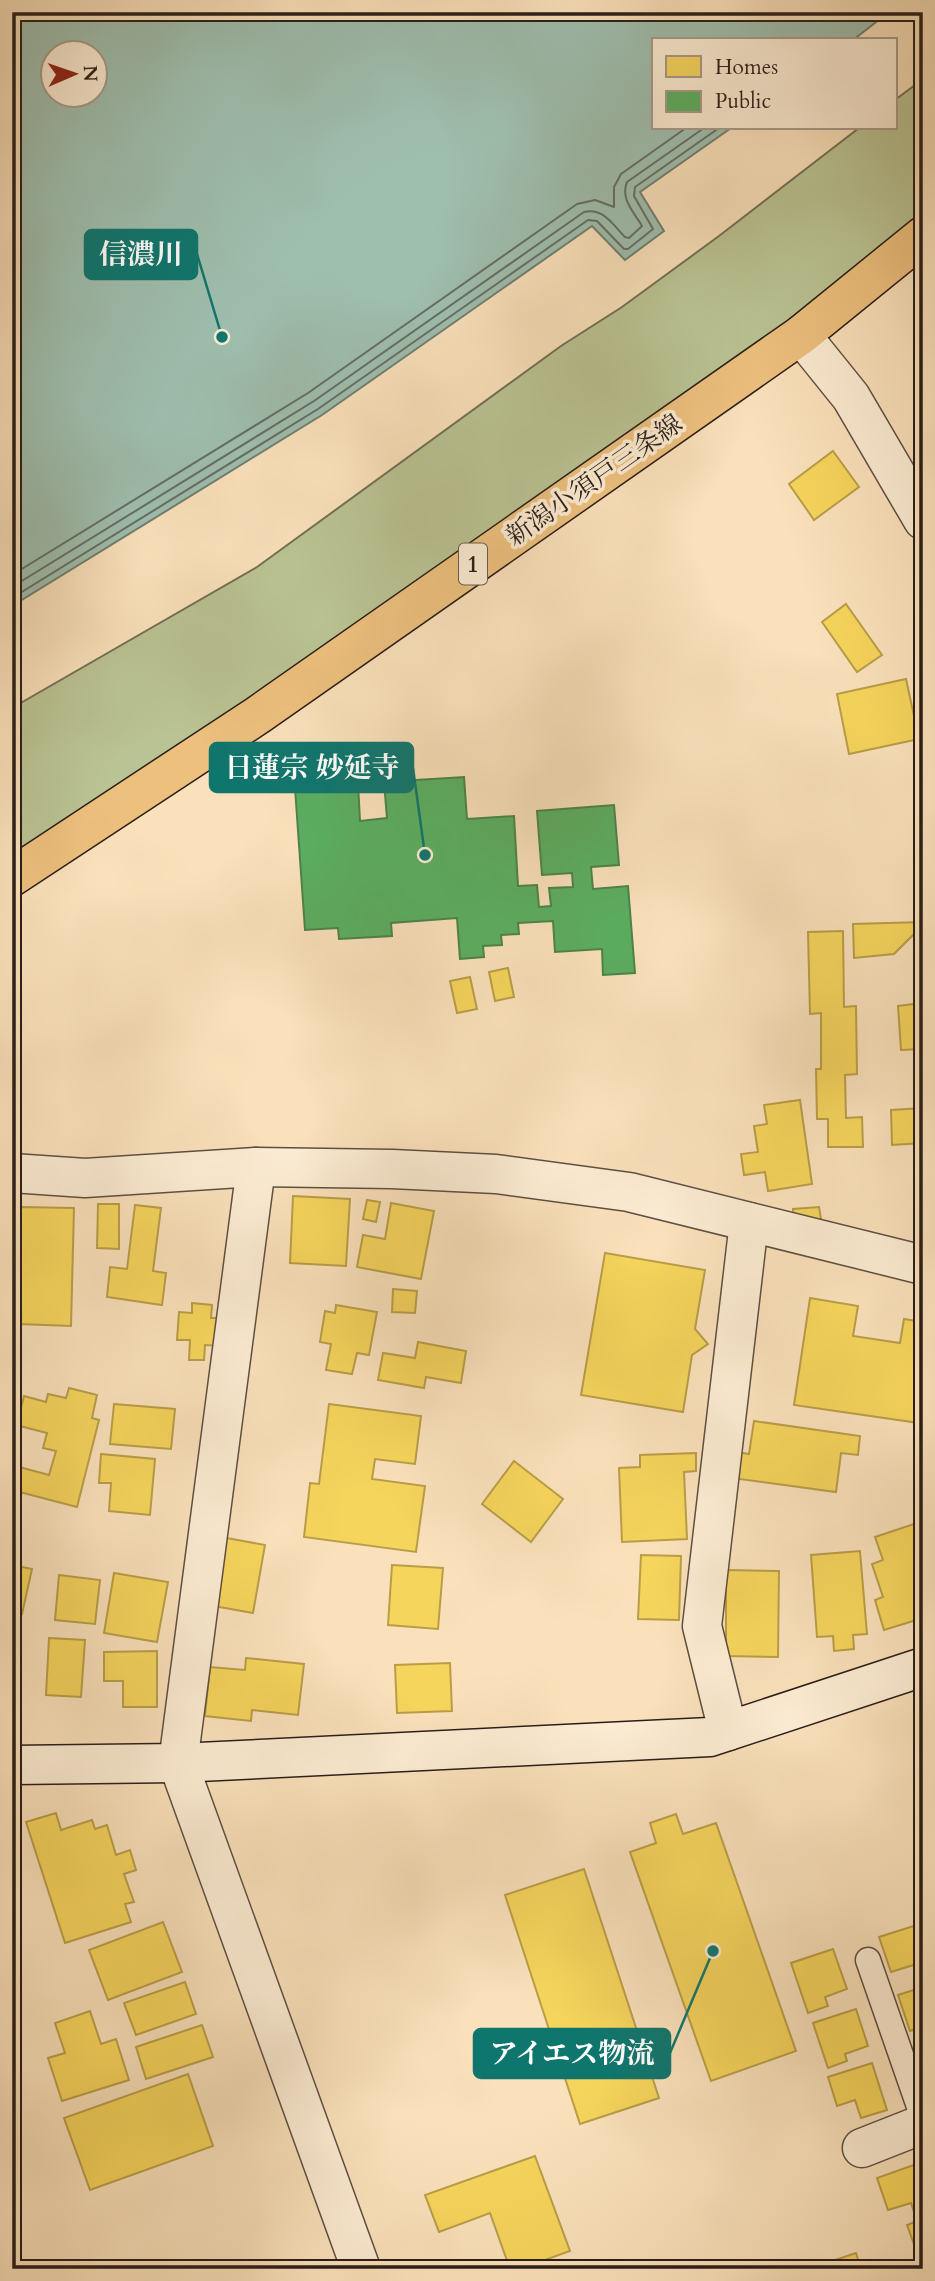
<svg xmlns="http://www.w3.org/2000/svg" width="935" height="2281" font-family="Cardo,'Noto Serif JP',serif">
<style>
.green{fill:#bac393;stroke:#727056;stroke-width:2}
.water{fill:#9ebeae;stroke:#707e72;stroke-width:2;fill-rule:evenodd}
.homes{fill:#f6d55c;stroke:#b99e48;stroke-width:2}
.public{fill:#5aae61;stroke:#4c834b;stroke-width:2}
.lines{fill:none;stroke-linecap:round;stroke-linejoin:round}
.shore{stroke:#646e64;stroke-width:2}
.lane-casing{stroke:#5e4f42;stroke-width:27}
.street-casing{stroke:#5e4f42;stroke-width:41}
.secondary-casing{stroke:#2a1e19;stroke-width:41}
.primary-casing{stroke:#2a1e19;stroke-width:41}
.lane{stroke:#fcecd3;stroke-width:24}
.street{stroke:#fcecd3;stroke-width:38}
.secondary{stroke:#fcecd3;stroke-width:38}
.primary{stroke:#edc07e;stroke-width:38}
.labels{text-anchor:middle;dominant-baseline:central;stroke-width:7;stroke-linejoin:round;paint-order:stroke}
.shield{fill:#fcecd3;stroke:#695c51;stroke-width:2}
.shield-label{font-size:24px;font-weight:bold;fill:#2a1e19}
.street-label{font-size:26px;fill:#2a1e19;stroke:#fcecd3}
.leader{fill:none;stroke:#0f766e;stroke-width:2.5}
.callout-dot{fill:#0f766e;stroke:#fcecd3;stroke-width:2.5}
.callout{fill:#0f766e;stroke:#0f766e;stroke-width:2.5}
.callout-label{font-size:28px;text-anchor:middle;font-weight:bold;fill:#fff}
</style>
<rect width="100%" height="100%" fill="#fae1bb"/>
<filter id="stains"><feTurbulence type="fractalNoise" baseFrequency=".00286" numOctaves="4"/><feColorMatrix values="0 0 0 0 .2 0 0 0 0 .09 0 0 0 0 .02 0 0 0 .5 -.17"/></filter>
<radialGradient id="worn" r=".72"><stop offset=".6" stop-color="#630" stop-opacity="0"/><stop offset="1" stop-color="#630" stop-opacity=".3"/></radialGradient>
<path class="green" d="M923,79V231L93,809L12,859V708L257,567L561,346L622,307L719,236L859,128H895V100Z"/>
<path class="water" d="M12,12H889L853,40H653V128H731L640,192L664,231L625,260L592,226L322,415L12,606ZM52,52H94V94H52Z"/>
<g class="homes">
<path d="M833,451L859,487L814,520L789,484Z"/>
<path d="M846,604L882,655L857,672L822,622Z"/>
<path d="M906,679L919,739L849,754L837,694Z"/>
<path d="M923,922V925L894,954L854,958L853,924Z"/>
<path d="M843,931L844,1007L856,1006L857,1074L845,1075L846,1118L862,1117L863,1147H828V1119H817L816,1069H821V1013L810,1014L808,932Z"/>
<path d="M508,968L514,997L495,1001L489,972Z"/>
<path d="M470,977L477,1009L457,1013L450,981Z"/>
<path d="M923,1003V1049L901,1050L898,1006Z"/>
<path d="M800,1100L812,1184L768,1191L765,1172L744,1175L741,1154L758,1152L754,1126L767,1124L764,1105Z"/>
<path d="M923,1108V1143L892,1145L891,1110Z"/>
<path d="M293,1196L350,1199L346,1266L290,1263Z"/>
<path d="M367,1200L380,1202L376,1222L363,1219Z"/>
<path d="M391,1203L434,1211L421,1279L357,1267L363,1235L385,1239Z"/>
<path d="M98,1204H119V1249L97,1248Z"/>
<path d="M135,1205L161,1208L153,1271L166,1273L162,1305L107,1297L110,1267L127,1269Z"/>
<path d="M21,1207L74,1208L71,1326L18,1324Z"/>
<path d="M819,1207L822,1225L794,1227L793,1209Z"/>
<path d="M605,1253L705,1270L695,1329L708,1344L692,1355L683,1412L581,1395Z"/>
<path d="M393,1289L417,1291L415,1313L392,1312Z"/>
<path d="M810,1298L858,1306L853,1336L900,1343L904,1319L923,1322V1400L919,1423L794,1405Z"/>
<path d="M192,1303L212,1305L211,1318H223L221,1346L205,1345L204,1360H189L190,1340H177L179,1312L192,1313Z"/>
<path d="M336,1305L377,1312L369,1355L357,1353L352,1374L326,1370L331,1344L320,1342L325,1311L335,1313Z"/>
<path d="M418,1342L466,1351L461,1383L426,1377L424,1388L378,1380L383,1353L415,1358Z"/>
<path d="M69,1388L97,1395L92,1418L99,1420L77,1507L12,1490V1465L49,1475L56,1451L43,1448L47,1433L12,1424V1405L21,1408L24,1396L46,1402L48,1394L66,1398Z"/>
<path d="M114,1404L175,1409L171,1449L110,1444Z"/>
<path d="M329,1404L421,1416L415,1464L375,1459L372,1479L425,1486L416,1552L304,1537L310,1483L319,1484Z"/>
<path d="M754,1421L860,1436L858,1455L841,1453L836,1492L732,1478L736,1452L749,1454Z"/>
<path d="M696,1453V1471L684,1472L687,1539L622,1542L619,1468L640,1467V1455Z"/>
<path d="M101,1454L155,1459L150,1515L109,1511L111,1483H99Z"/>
<path d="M514,1461L563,1499L531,1542L482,1504Z"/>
<path d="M923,1521V1591L918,1592L923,1606V1618L884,1630L875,1600L883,1597L872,1564L883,1560L875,1537Z"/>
<path d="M221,1537L265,1545L253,1613L208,1605Z"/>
<path d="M860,1551L867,1634L853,1635L854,1649L834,1651L833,1636L817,1637L811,1555Z"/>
<path d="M641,1555L681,1556L679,1620L638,1619Z"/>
<path d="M12,1565L32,1569L22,1614L12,1612Z"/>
<path d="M392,1565L443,1568L438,1629L388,1625Z"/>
<path d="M726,1570L779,1571L778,1657L726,1656Z"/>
<path d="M114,1573L168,1582L157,1642L104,1633Z"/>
<path d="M59,1575L100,1580L95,1624L55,1620Z"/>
<path d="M49,1638L85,1640L81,1697L46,1695Z"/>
<path d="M157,1651V1707H123V1681H104V1652Z"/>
<path d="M246,1658L304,1664L298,1715L252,1710L251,1721L205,1716L210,1667L245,1670Z"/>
<path d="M450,1663L452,1711L397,1713L395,1665Z"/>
<path d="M56,1813L61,1830L92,1820L95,1829L107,1825L116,1855L130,1850L136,1870L124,1874L134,1902L125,1904L131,1922L65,1943L26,1822Z"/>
<path d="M676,1814L683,1834L716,1823L796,2051L711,2081L630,1852L656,1843L650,1823Z"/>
<path d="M923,1858V1888L914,1861Z"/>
<path d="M584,1869L659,2098L580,2124L505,1895Z"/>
<path d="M163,1922L182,1972L108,2000L89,1950Z"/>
<path d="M923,1923V1972L920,1963L891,1972L879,1937Z"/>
<path d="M833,1949L847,1989L825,1997L828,2006L808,2013L791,1963Z"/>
<path d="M185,1982L196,2014L136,2035L124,2003Z"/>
<path d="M923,1987V2027L910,2031L898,1995Z"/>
<path d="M856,2009L868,2046L845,2054L847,2061L828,2068L813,2023Z"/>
<path d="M90,2011L101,2044L116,2039L129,2080L62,2101L48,2058L65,2053L55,2023Z"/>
<path d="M202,2025L213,2057L146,2079L136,2047Z"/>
<path d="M872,2063L887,2110L861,2118L855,2100L837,2106L828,2077Z"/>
<path d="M188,2074L213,2146L90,2190L64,2118Z"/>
<path d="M535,2156L570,2251L520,2269H510L490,2213L439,2232L425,2195Z"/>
<path d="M922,2162L923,2165V2269L907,2225L917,2221L911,2203L888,2210L877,2178Z"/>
<path d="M856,2253L861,2269H808Z"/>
</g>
<path class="public" d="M464,777L467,819L514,816L518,886L537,885L539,907L551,906L549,888L573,887L572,873L542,875L537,811L614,805L619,865L591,867L593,889L628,886L635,973L603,975L602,949L555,952L553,921L518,923L519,934L501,935L502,945L483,946L484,957L460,959L457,918L391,923L392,936L339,939L338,928L305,930L295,788L358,783L360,821L387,818L384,782Z"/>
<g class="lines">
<g class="shore">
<path d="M12,575L308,393L577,204L595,200L614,207V187L621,174L686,128"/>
<path d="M12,587L314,401L584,212C603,207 613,225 625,237L629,238L642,226C634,212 620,199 627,182L704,128"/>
<path d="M12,598L318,409L588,220L597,221L624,249H628L653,229L634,196L635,187L719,128"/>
</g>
<g class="lane-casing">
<path id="lane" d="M868,1960L923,2118"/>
</g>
<g class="street-casing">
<g id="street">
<path d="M801,335L851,397L923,520"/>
<path d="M256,1167L178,1763L361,2269"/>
<path d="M12,1173L85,1178L256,1167L392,1169L496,1174L629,1192L923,1265"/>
<path d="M728,1731L702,1626L749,1222"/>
<path d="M862,2148L923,2124"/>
</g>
</g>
<g class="secondary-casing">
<path id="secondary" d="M12,1765L178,1763L710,1737L923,1667"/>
</g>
<g class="primary-casing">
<path id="primary" d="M12,877L258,715L801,335L923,236"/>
</g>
<use href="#lane" class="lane"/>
<use href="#street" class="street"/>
<use href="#secondary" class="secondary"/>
<use href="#primary" class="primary"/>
</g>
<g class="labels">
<rect class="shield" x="459" y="543.5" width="28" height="41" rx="5"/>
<g class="shield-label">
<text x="473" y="564">1</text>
</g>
<g class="street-label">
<text transform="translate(594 480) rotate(-35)">新潟小須戸三条線</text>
</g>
</g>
<path class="leader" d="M222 337L197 254M425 855L413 768M713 1951L670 2053"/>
<g class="callout-dot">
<circle cx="222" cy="337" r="7"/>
<circle cx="425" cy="855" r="7"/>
<circle cx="713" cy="1951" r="7"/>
</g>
<g class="callout">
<rect x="85" y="230" width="112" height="49" rx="7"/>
<rect x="210" y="743" width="203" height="49" rx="7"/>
<rect x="474" y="2029" width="196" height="49" rx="7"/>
</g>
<g class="callout-label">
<text x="141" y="264">信濃川</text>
<text x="312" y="777">日蓮宗 妙延寺</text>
<text x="572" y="2063">アイエス物流</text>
</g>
<rect width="935" height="2281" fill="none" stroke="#fae1bb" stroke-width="42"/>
<rect x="14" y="14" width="907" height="2253" fill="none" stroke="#2a1e19" stroke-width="3.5"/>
<rect x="21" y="21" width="893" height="2239" fill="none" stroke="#2a1e19" stroke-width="2"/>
<rect x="652" y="38" width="245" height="91" fill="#fcecd3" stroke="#a89a89" stroke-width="2"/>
<rect x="666" y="56" width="35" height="21" fill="#f6d55c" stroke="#a89a89" stroke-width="2"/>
<text x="715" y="74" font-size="21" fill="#2a1e19">Homes</text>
<rect x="666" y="91" width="35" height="21" fill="#5aae61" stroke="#a89a89" stroke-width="2"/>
<text x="715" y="108" font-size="21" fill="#2a1e19">Public</text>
<g transform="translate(74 74) rotate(88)"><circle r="33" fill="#fcecd3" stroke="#a89a89" stroke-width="2"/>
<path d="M0-5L12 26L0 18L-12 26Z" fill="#8f2418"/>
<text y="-10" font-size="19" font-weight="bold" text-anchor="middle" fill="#2a1e19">N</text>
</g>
<rect width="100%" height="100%" filter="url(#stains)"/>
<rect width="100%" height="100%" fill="url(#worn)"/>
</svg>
